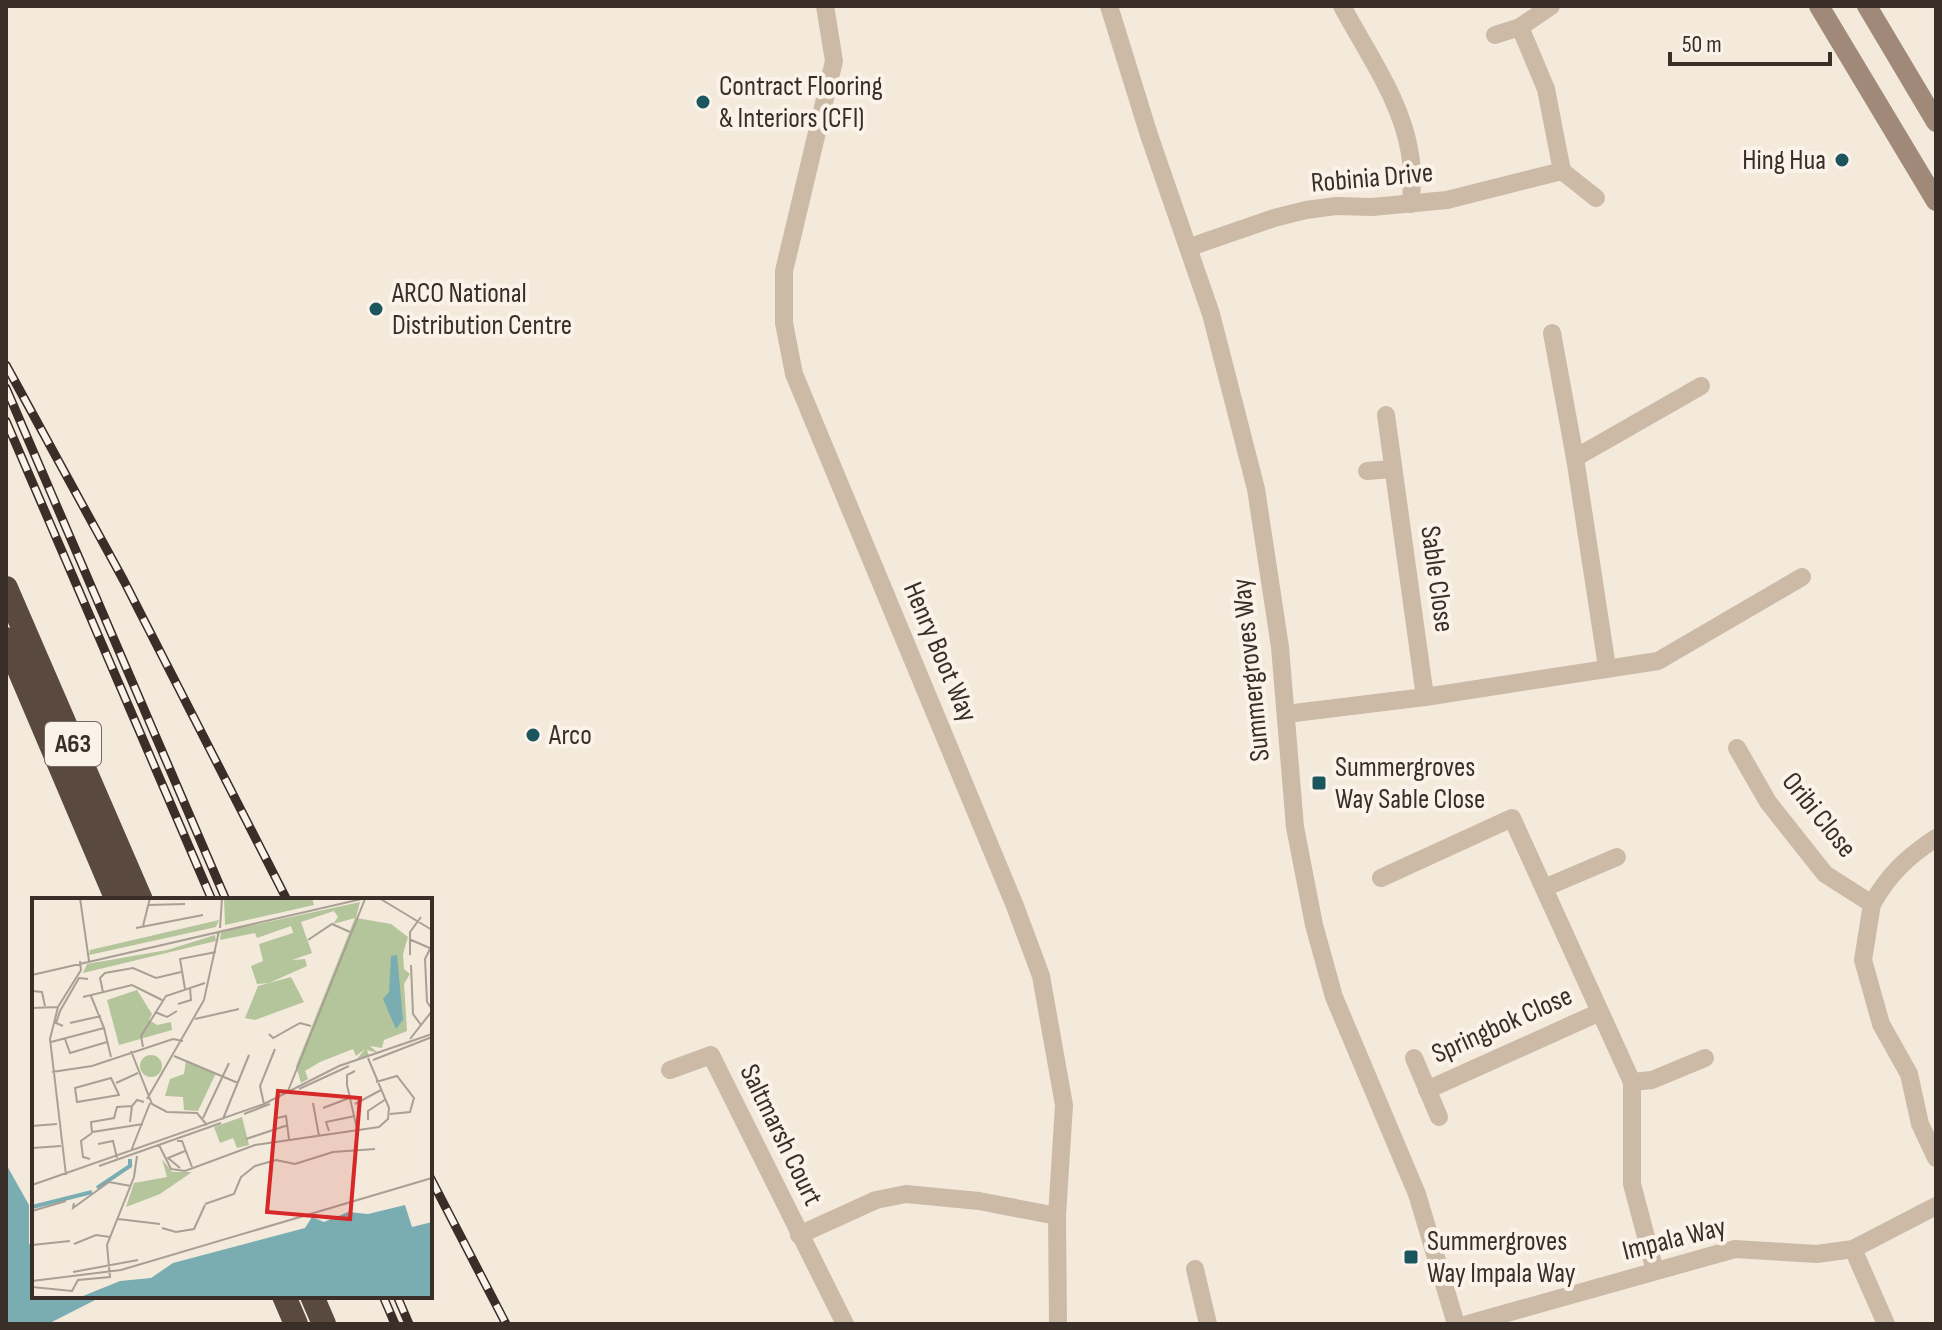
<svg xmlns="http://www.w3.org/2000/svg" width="1942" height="1330" font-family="'Sofia Sans Condensed',sans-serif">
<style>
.water{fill:#79adb2}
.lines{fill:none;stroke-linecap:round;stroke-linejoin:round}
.street{stroke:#ccbaa7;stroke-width:18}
.secondary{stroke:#a08978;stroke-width:20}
.highway{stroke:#5a493f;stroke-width:24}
.rail-casing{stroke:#392e28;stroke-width:9}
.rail{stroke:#fbf3e9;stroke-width:6;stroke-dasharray:18;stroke-linecap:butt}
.poi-dot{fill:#1b555d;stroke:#fbf3e9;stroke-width:3}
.labels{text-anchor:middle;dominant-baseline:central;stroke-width:8;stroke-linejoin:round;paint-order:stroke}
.shield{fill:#fbf3e9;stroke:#736962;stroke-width:2}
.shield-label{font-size:26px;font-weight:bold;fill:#392e28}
.poi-label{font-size:28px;fill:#392e28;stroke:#fbf3e9;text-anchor:start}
.street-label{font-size:28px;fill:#392e28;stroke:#fbf3e9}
.inset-river{fill:none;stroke:#79adb2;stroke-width:4}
.inset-road{fill:none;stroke:#a99f94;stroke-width:2}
.view{fill:#d62828;fill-opacity:0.15;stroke:#d62828;stroke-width:4}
.inset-edge{fill:none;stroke:#392e28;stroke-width:4}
</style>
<rect width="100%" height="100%" fill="#f3eadc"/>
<path class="water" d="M6,1164L29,1205V1244L34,1247V1296H103L48,1324H6Z"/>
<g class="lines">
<g class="street">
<path d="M825,6L834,61L784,271V323L794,374L1015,906L1041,976L1064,1105L1057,1216L1058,1324"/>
<path d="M1109,6L1149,135L1211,314L1256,489L1280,647L1295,827L1314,925L1334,997L1417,1194L1456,1324"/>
<path d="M1342,6C1367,53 1402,101 1410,154C1413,171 1412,188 1411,204"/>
<path d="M1495,35L1520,27L1551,6"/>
<path d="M1562,171L1596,198"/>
<path d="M1190,247L1274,218L1306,210L1336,206L1372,207L1447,200L1562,171L1546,89L1520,27"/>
<path d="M1552,333L1575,458L1607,667"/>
<path d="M1386,415L1425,697"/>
<path d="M1575,458L1701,386"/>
<path d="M1367,471L1393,469"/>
<path d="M1286,714L1425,697L1658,661L1802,577"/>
<path d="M1737,748L1768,802L1825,874L1872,904L1863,960L1881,1024L1909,1074L1920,1124L1936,1158"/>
<path d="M1381,878L1512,818L1632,1082V1184L1655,1271"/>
<path d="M1544,888L1617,857"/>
<path d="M1872,904C1889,874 1907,857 1936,838"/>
<path d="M1414,1058L1439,1117"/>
<path d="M670,1070L711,1055L845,1324"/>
<path d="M1632,1082L1652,1080L1705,1058"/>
<path d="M1427,1090L1600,1012"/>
<path d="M799,1235L876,1200L906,1194L979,1201L1057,1216"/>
<path d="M1853,1249L1886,1324"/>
<path d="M1195,1269L1208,1324"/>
<path d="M1468,1324L1735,1249L1817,1254L1853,1249L1936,1206"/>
</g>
<g class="secondary">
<path d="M1819,6L1936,201"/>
<path d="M1867,6L1936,122"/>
</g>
<g class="highway">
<path d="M6,588L141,900"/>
<path d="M6,639L117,900"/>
<path d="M284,1296L296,1324"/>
<path d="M312,1296L324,1324"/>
</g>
<g class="rail-casing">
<g id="rail">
<path d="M6,365L124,581L287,900"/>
<path d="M6,388L226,900"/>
<path d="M6,421L212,900"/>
<path d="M430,1177L506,1324"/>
<path d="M383,1296L395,1324"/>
<path d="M397,1296L409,1324"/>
</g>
</g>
<use href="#rail" class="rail"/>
</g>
<g class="poi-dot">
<circle cx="703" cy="102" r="8"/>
<circle cx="1842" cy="160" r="8"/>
<circle cx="376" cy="309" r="8"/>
<circle cx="533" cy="735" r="8"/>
<rect x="1311" y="775" width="16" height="16" rx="4"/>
<rect x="1403" y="1249" width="16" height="16" rx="4"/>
</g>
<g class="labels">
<rect class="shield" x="45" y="722" width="56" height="44" rx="6"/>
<g class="shield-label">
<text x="73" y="744">A63</text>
</g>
<g class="poi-label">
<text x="719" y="86">Contract Flooring<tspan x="719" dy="32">&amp; Interiors (CFI)</tspan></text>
<text x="1826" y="160" text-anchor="end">Hing Hua</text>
<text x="392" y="293">ARCO National<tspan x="392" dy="32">Distribution Centre</tspan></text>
<text x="549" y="735">Arco</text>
<text x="1335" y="767">Summergroves<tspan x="1335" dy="32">Way Sable Close</tspan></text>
<text x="1427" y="1241">Summergroves<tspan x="1427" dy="32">Way Impala Way</tspan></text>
</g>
<g class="street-label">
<text transform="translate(1372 178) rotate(-5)">Robinia Drive</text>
<text transform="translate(1437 579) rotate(82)">Sable Close</text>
<text transform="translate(940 652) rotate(67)">Henry Boot Way</text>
<text transform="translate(1251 670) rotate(-96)">Summergroves Way</text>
<text transform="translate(1819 815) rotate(51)">Oribi Close</text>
<text transform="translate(1502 1025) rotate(-24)">Springbok Close</text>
<text transform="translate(781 1135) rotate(64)">Saltmarsh Court</text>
<text transform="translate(1674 1239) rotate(-14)">Impala Way</text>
</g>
</g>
<g transform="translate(32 898)">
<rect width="400" height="400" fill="#f3eadc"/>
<path d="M192,0H280L282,7L193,27ZM328,4L324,20L359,26L376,39L371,56L372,71L378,76L372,86L375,133L352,142L350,150L338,148L346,155L335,152L337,158L325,161L333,151L324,158L321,151L288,164L273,173L276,181L269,185L264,168L323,20L301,26L306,19L302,13L269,24L280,55L260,62L273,61L275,68L237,85L225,86L219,68L231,63L227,46L261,35L259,28L225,40L223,35L188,42L189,34ZM187,22L184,29L57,57L58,52ZM183,37L184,43L51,75L55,66L135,52ZM259,79L272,104L223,122L213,120L226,88ZM105,92L120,116L117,122L125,127L139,124L140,132L87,147L75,102ZM108 168a11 11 0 1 1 22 0a11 11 0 1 1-22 0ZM154,162L184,175L166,213L152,212L151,199L133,198L138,181L152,176ZM210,219L217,247L205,250L201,240L188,245L182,229ZM130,261L140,274H160L128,296L94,309L102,285L135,279Z" fill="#b4c49b"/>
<path d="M365,57L371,122L364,131L351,101L357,94L359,58ZM373,307L380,329L400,324V400H46L88,383L119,380L141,365L273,330L280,319L292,324L316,314L336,316Z" fill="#79adb2"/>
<path class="inset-river" d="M65,290L98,268V261M0,309L60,294"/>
<path class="inset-road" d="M48,0L57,63M347,0L400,32M116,7L153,6M111,28L118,0M104,30L171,17M188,30L190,0M377,41L400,51M276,42L300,26L318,34M400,47L393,61L395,104L400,111M378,57V34L389,19M379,67L381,116L389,127M0,77L334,0M153,91L148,61L184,54M0,93L10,94L13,108M71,94L68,80L73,75L101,70L124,80L149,74M59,98L72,130M51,99L100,87L130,102M146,106L159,102L158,90M0,110L26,109M123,114L135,119L145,113M163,121L207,111M38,125L69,118M31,128L24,125L28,113L47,80L56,81M237,136L241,140L268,125L279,128M33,141L38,155L75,144M378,141L400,113M19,144L72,130L79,159M111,149L109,138L134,98L173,85M99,153L120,206L135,214L165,215L175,227M142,158L206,185M341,162L400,139M323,173L315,177V187L325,231M20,174L60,168L141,141L151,143M79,180L87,197L45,204L43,190ZM344,184L365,178L382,200L378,214L358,216M84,185L106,175M267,191L317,168M256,193L333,1M115,201L172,102L187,33M281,205L287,238M232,206L228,188L243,151M323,206L349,192M100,208L85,209L82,220L59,224L60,234L111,226M291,210L320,199M212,216L238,206M171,220L197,165M245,220L254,218L257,241M191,221L217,157M336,222V213L354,201M98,224L100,208L105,202L112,204M0,228L25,226M297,233L294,224L323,218M214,241L256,227M145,243H150L160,269M66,246L81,243L85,260M127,247L139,271L153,273L223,247L347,229L356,221L357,210L336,160M0,250L29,248M99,253L118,205M58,261L51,259L49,243L60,235M67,268L189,225M148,270L136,260L153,253M34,277L18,141L26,109L49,72L48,63M0,287L232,206L307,168L400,136M42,305L41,310L77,284L99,288M173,306L202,296L209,279L223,268L244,262L263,266L301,254L343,251M0,313L34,303M86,321L128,326M130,330L144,334L162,331L173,307M42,346L64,337L78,339M0,347L38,343M41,374L106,362M0,383L89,372L400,280M0,389L40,393L46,382L78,379L75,347L102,279L105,258"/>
<path class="view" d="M246,193L328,200L318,321L235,314Z"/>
<rect width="400" height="400" class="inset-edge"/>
</g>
<rect width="1942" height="1330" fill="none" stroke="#392e28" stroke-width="16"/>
<path d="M1670 52v12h160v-12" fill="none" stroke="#392e28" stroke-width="4"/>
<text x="1682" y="52" font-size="24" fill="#392e28" stroke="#fbf3e9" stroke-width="6" paint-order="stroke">50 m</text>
</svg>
